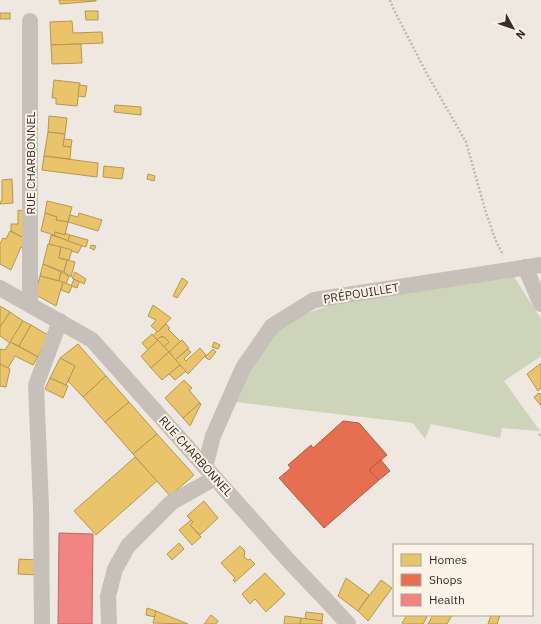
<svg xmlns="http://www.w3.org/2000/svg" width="541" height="624" font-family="'IBM Plex Sans',sans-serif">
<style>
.green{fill:#ced4b9}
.homes{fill:#e9c46a;stroke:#b49756}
.shops{fill:#e76f51;stroke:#b25b44}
.health{fill:#f28482;stroke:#ba6a67}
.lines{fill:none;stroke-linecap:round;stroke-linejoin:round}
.path{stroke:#c0b8b1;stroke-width:2.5;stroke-dasharray:2 2;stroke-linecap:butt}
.minor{stroke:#c7c0b9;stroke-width:16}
.labels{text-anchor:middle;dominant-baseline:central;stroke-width:4;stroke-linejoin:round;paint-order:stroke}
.street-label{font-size:12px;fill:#382d27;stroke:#fbf3e7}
</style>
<rect width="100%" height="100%" fill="#eee8e0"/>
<path class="green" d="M513,275L541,319V356L504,381L540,431L502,428L500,438L431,424L425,439L413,423L227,401L272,326L339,302Z"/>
<g class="homes">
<path d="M59,0H96V1L60,4Z"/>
<path d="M85,11H98V20H86Z"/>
<rect x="0" y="13" width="10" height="6"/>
<path d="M72,21L73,33L102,32L103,43L51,45L50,22Z"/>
<path d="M81,44L82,63L52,64L51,45Z"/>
<path d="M54,80L80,83L77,106L56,104V98H52Z"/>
<path d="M79,85L87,86L85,97L78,96Z"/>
<path d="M115,105L141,107V115L114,112Z"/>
<path d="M49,116L67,118L65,134L48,132Z"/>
<path d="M48,132L65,134L63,146L71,147L70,159L44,156Z"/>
<path d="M64,139L72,140L71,147L63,146Z"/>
<path d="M44,156L98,163L97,177L42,170Z"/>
<path d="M104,166L124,168L122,179L103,177Z"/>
<path d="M148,174L155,176L154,181L147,179Z"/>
<path d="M12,179L13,203L0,204L2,199V180Z"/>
<path d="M47,201L72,207L68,222L56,220L57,217L45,213Z"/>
<path d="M18,210L24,211V238L11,231V224H18Z"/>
<path d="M45,213L57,217L56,220L68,222L65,235L55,232L54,235L41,231Z"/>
<path d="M79,213L102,220L98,231L68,222L70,215L78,217Z"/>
<path d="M10,231L24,238V249L21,247L11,270L0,264V244L3,238L6,239Z"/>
<path d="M55,232L65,235V233L70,235L68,241L54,235Z"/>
<path d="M51,235L82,245L78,253L49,244Z"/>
<path d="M70,235L88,240L86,247L68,241Z"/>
<path d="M48,244L61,247L59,258L67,260L64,272L43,264Z"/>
<path d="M91,245L96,246L94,250L90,248Z"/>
<path d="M61,247L72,250L69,260L59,258Z"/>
<path d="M67,260L75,262L71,277L64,272Z"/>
<path d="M43,264L61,272L59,281L40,276Z"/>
<path d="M61,272L69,276L66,284L59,281Z"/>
<path d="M75,272L86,279L84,284L72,278Z"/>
<path d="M40,276L63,282L56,306L38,296L36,290Z"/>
<path d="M182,278L188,282L177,298L173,296Z"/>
<path d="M74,279L79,282L77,288L71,286Z"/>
<path d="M63,282L72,286L69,293L61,290Z"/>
<path d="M153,305L171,318L158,332L151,326L156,320L148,316Z"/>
<path d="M0,306L10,312L0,327Z"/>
<path d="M10,312L23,321L10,343L0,336V327Z"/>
<path d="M23,321L31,325L19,346L10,342Z"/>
<path d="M166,324L170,328L168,329L181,342L169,352L164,347L169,342L164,337H160L157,340L153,336L157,331L158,332Z"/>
<path d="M31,325L48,335L38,357L19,346Z"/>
<path d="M152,334L158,341L148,350L142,343Z"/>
<path d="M160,337H164L169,342L164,347L157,340Z"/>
<path d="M158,340L169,352L151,368L141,356Z"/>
<path d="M182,340L189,348L175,360L169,352Z"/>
<path d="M10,342L38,357L33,365L15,356L8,368L0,364V349L5,350Z"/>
<path d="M214,342L220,345L218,349L212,347Z"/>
<path d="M78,344L106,376L83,397L68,381L75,366L60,358Z"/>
<path d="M200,348L206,355L188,374L175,360L188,349L191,352L184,359L186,361Z"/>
<path d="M213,349L216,352L209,360L205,357Z"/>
<path d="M169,352L180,365L162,380L151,368Z"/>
<path d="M60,358L75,366L66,385L50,378Z"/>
<path d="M541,363V388L538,391L527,374Z"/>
<path d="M0,364L10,369L6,387L0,386Z"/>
<path d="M180,365L186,371L175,380L169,374Z"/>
<path d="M106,376L129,402L105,422L83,397Z"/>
<path d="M50,378L68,386L63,398L45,389Z"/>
<path d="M184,380L192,388L189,390L200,403L183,418L165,398Z"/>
<path d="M539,393L541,395V406L534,397Z"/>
<path d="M129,402L157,434L133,454L105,422Z"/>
<path d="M200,403L201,404L190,426L183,418Z"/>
<path d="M157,434L194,475L170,496L133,454Z"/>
<path d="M135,457L157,481L96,535L74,511Z"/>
<path d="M204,501L218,518L200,535L190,525L193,522L187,516Z"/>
<path d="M191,520L193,522L190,525L201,537L192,545L179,530Z"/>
<path d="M179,543L184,549L172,560L167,554Z"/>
<path d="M240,546L245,551L244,557L248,560L250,559L255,564L235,582L233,580L235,578L221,563Z"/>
<path d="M19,559L38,560V575L18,574Z"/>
<path d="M265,573L285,594L266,612L255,599L250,604L242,594Z"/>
<path d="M346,578L369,595L358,611L338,596Z"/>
<path d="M381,580L392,588L368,621L358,611Z"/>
<path d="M147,608L156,611L155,617L146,615Z"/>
<path d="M156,611L188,624L153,623Z"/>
<path d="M306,612L323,614L322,621L305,619Z"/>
<path d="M211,615L218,621L216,624H204Z"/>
<path d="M407,615H424L427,617L423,624H404L402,623Z"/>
<path d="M433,615H452L447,624H428Z"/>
<path d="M491,615H500L497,624H488Z"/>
<path d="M285,616L301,618L300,624H284Z"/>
<path d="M301,618L322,621V624H300Z"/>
</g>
<g class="shops">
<path d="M343,421L359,423L387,455L369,470L379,480L324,528L279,478L291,468L288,465L311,445L313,448Z"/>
<path d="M381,460L390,471L379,480L369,470Z"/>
</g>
<path class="health" d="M59,533L93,534L92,624H58Z"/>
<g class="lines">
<g class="path">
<path d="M390,0L394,10L427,74L466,142L486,213L496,241L503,255"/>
<path d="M539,434L541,436"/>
</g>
<g class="minor">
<path d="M525,267L541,304"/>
<path d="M0,288L92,340L288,560L327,601L348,624"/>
<path d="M30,305V21"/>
<path d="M205,467L213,436L243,368L272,326L314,300L541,265"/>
<path d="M42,624L41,507L36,385L60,321"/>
<path d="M109,624L108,596L115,569L128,546L172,502L215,478"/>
</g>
</g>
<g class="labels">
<g class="street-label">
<text transform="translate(30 163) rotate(-90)">RUE CHARBONNEL</text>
<text transform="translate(361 293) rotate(-9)">PRÉPOUILLET</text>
<text transform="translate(196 456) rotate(48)">RUE CHARBONNEL</text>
</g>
</g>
<rect x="393" y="544" width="140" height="72" fill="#fbf3e7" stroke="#ada49a"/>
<rect x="401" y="554" width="20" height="12" fill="#e9c46a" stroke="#ada49a"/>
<text x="429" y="564" font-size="12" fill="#382d27">Homes</text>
<rect x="401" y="574" width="20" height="12" fill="#e76f51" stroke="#ada49a"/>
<text x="429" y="584" font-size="12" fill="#382d27">Shops</text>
<rect x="401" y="594" width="20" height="12" fill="#f28482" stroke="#ada49a"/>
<text x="429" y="604" font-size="12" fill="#382d27">Health</text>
<g transform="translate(513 28) rotate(130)" stroke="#fbf3e7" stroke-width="3" paint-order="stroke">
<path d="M0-3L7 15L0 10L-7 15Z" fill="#382d27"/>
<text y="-6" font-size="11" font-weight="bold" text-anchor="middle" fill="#382d27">N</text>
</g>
</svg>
